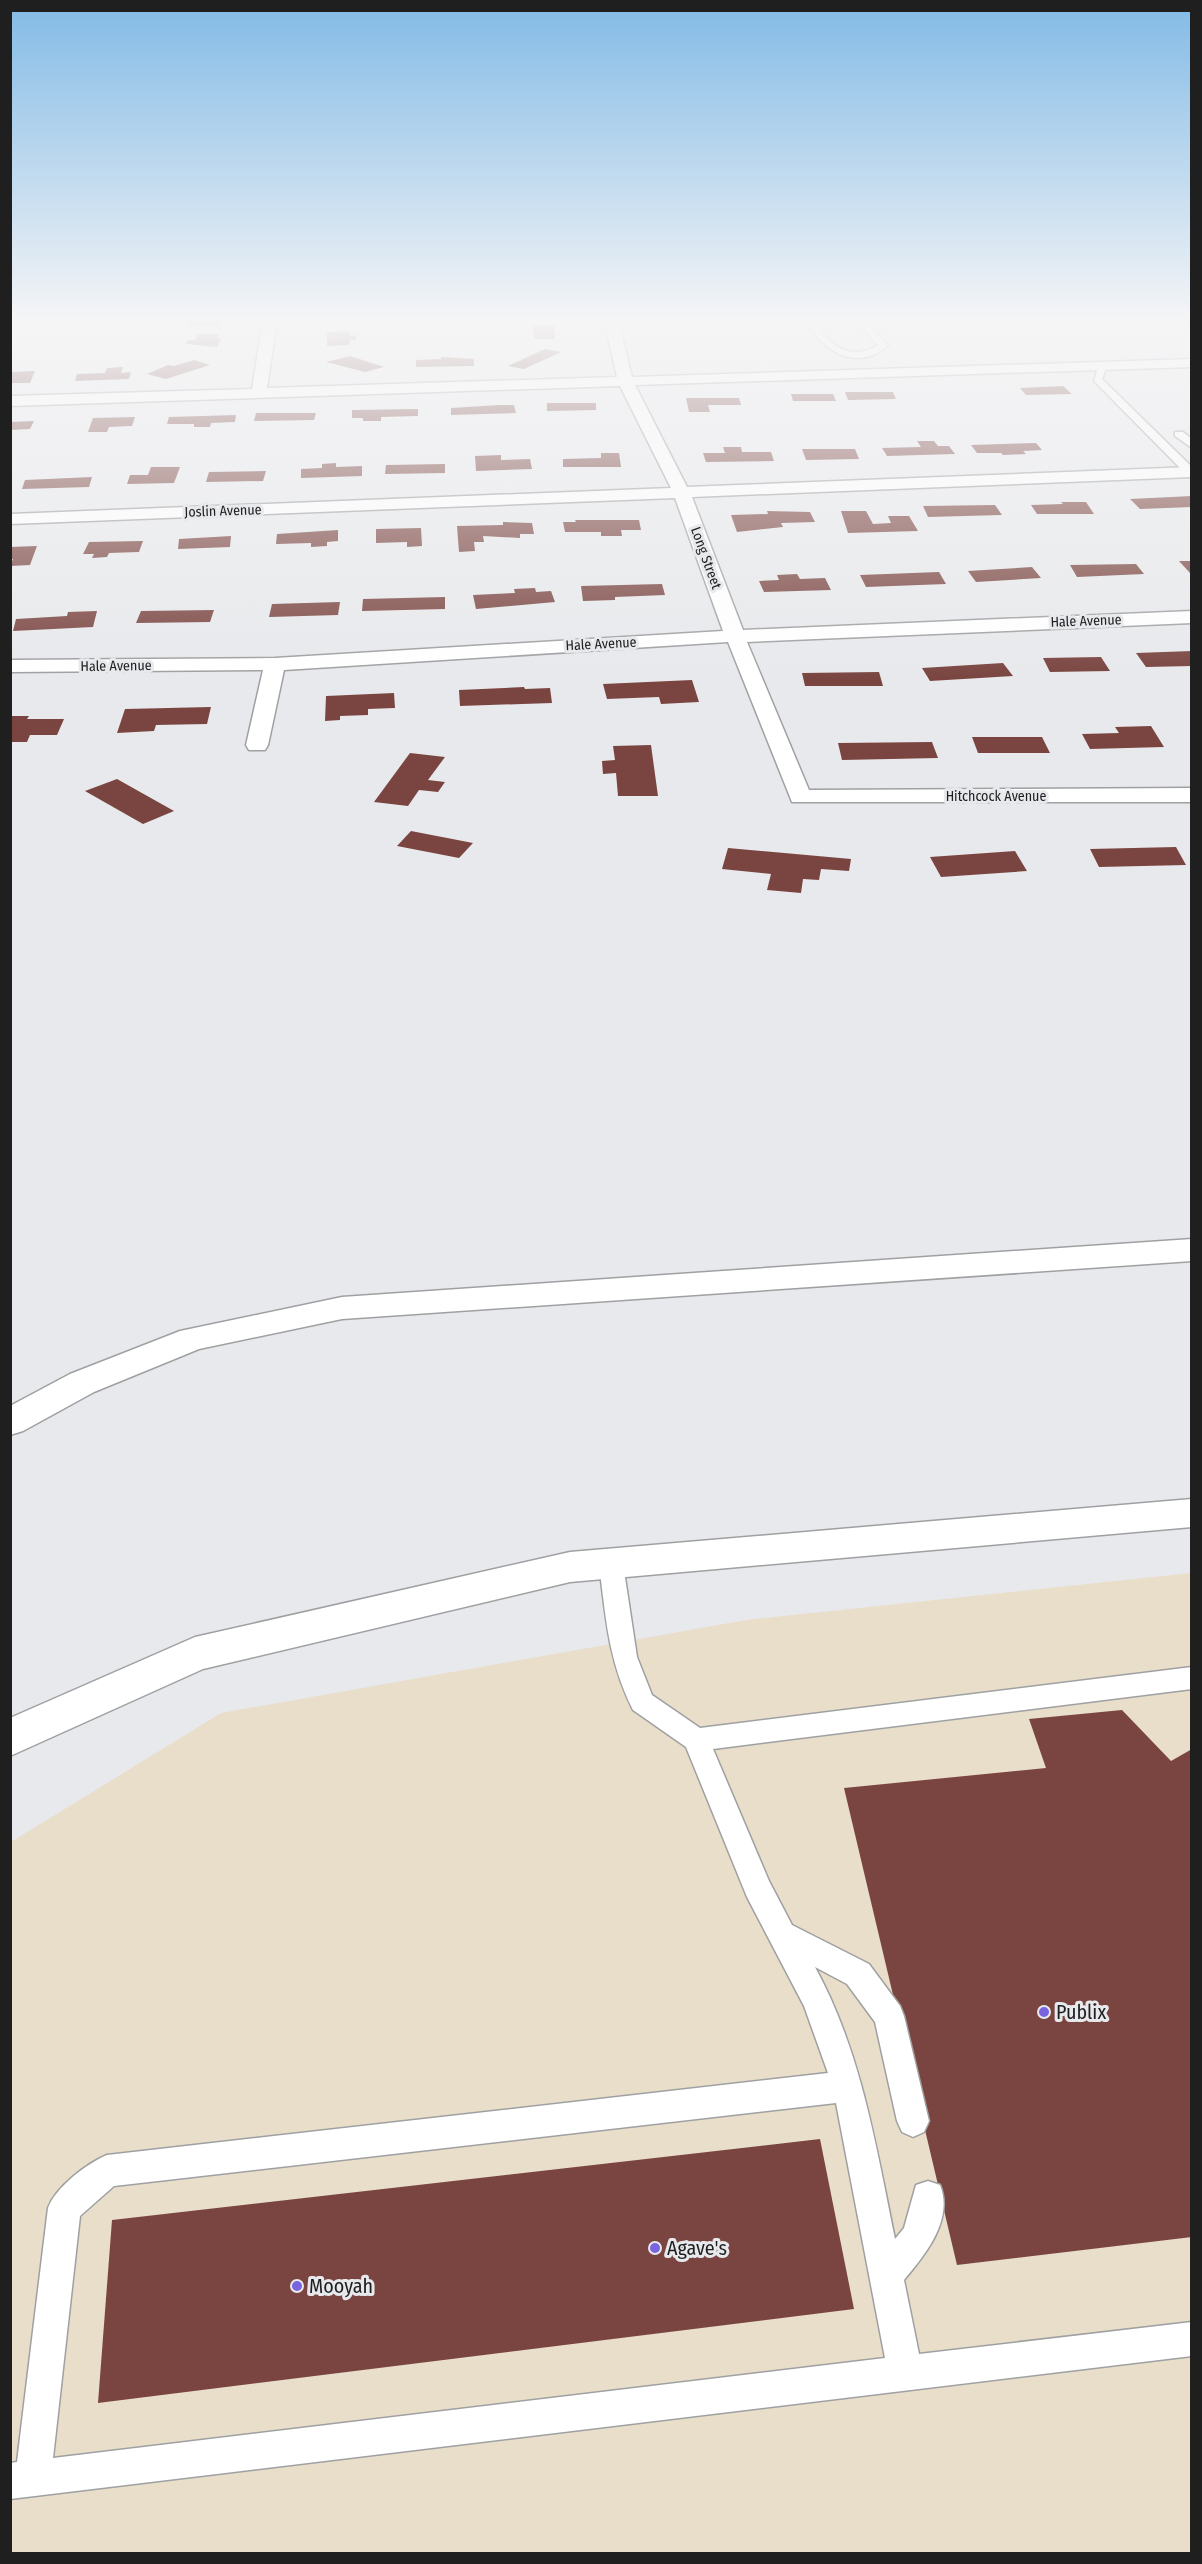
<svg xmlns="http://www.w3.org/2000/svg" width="1202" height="2564" font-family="'Fira Sans Condensed',sans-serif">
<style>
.commercial{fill:#e9deca}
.building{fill:#7a4541}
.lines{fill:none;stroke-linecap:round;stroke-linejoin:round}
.service-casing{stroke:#9fa0a2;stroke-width:3}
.minor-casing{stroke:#9fa0a2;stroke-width:3}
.service{fill:#fff;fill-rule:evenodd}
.minor{fill:#fff;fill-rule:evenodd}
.poi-dot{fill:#7964df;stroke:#e8e9ec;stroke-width:2}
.labels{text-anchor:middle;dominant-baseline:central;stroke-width:6;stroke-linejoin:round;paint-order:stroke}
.far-street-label{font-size:14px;fill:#1f1f20;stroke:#e8e9ec}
.near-poi-label{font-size:20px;fill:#1f1f20;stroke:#e8e9ec;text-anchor:start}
</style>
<rect width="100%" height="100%" fill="#e8e9ec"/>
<path class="commercial" d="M1191,1573V2553L11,2554V1842L221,1713L746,1620Z"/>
<g class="building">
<path d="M190,320H220L219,325H188Z"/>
<path d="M554,325L555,339H534L533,326Z"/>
<path d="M350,331V336L356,335V340H350L349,345L327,346V332Z"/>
<path d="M198,334H219L217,338H221L217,347L186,344L188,340H195Z"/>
<path d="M545,349L561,352L524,369L508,366Z"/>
<path d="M350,356L384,367L365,372L326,362Z"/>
<path d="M441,357L474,359V366L416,367V360L441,359Z"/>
<path d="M194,360L210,365L166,379L147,374L168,365L174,366Z"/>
<path d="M123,367L121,373L131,372L129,379L75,381L77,374L105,373L107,368Z"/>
<path d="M35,371L30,383H10V372Z"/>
<path d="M1063,386L1072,394L1026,395L1020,388Z"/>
<path d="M845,392H893L896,399L848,400Z"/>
<path d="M791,394H833L836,401H793Z"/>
<path d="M686,398H739L741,405H708L710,412H689Z"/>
<path d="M547,403H596V410L547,411Z"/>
<path d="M499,405H514L516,413L451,415V408Z"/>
<path d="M418,409V416L381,417V421H363V418H352V410Z"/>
<path d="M256,413H316L314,420L254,421Z"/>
<path d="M236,415L235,422L211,423L210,427H194V424H167L169,417Z"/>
<path d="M135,417L132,426L109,427L107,432H88L93,418Z"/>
<path d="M34,421L30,429L10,430V422Z"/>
<path d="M917,441H934L938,446H949L955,454L887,456L882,448L921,447Z"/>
<path d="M1036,443L1042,450L1023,451L1026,454L1003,455L1001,453H977L971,445Z"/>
<path d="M723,447H741L742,452H771L774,461L706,462L703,453H725Z"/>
<path d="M802,449H855L859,459L806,460Z"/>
<path d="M601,453H619L621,467H563V459L601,458Z"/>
<path d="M501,455V460L530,459L532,469L476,471L475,456Z"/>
<path d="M336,463V467L362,466V476L301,478V469L322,468V464Z"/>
<path d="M445,464V473L385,474L386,465Z"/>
<path d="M151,467H180L174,483L127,484L130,475H148Z"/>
<path d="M266,471L263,481L206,482L209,472Z"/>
<path d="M92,477L89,487L22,489L25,480Z"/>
<path d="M1192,496V507L1140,509L1130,499Z"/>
<path d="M1061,502H1086L1094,514H1037L1031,505L1063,504Z"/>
<path d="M995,505L1002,515L928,517L923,506Z"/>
<path d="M767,511L810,512L815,522L781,523L783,527L737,532L731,515L768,514Z"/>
<path d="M841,511H866L873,524L891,523L888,516H909L918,531L848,533Z"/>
<path d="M575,520H639L641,530H621L622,536H601V532H565L563,522H576Z"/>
<path d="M503,522L532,523L534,534H520V538L483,536L484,542H474L475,551L459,552L457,526L503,525Z"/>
<path d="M421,528L422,546L407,547V542L376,543V529Z"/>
<path d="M338,530V541L327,542V546L311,547V543L276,544L277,534Z"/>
<path d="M231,536L230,547L178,549L179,539Z"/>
<path d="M143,541L139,552L109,553L107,557L92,558L94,554H83L89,542Z"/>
<path d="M37,546L30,565L10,566L13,559H10V547Z"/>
<path d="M1179,561H1192V573H1190Z"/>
<path d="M1136,564L1144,574L1077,577L1070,565Z"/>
<path d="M1032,567L1041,578L976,582L968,571Z"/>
<path d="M939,572L946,584L866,587L860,575Z"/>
<path d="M797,574L800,579L825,578L831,590L764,592L759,581L779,580L777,575Z"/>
<path d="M662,584L665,595L615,597V600L583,601L581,586Z"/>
<path d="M535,588L536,592L551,591L555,602L476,609L473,595L515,593L514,589Z"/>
<path d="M445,597V609L362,611L363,599Z"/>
<path d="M340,602L338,615L269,617L272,604Z"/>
<path d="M214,610L210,622L136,623L141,611Z"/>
<path d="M97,611L93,627L13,631L16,619L67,616L68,612Z"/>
<path d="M1192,651V666L1146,667L1136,653Z"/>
<path d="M1101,657L1110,671L1050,672L1043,658Z"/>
<path d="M1003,663L1013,676L930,681L922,668Z"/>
<path d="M879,672L883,686H805L802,673Z"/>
<path d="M692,680L699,702L661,704L659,697L607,699L603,684Z"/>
<path d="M524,687L525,689L550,688L552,703L460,706L459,690Z"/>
<path d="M394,693L395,708L368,709V715L340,716V720L325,721L326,696Z"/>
<path d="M211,707L207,724L156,725L154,731L117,733L125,709Z"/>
<path d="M10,716H29L27,719H64L57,735H30L27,742H10Z"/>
<path d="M1151,726L1164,747L1090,749L1082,734L1119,733L1115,727Z"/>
<path d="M972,737H1042L1050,753H978Z"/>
<path d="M932,742L938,758L842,760L838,743Z"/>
<path d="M651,745L658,796H618L616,773L603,774L602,761L615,760L613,746Z"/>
<path d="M410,753L445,757L428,780L445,782L438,792L419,790L408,806L374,802Z"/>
<path d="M117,779L174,811L143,824L85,791Z"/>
<path d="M411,831L473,843L459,858L397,846Z"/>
<path d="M1176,847L1186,865L1099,867L1090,849Z"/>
<path d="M728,848L851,859L849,871L821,869L819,880L803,879L801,893L767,890L771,874L722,869Z"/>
<path d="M1015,851L1027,871L941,877L930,857Z"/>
<path d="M1122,1710L1171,1761L1192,1749V2237L957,2265L844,1788L1046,1768L1029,1719Z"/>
<path d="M820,2139L854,2309L98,2403L112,2220Z"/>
</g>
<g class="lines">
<g class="service-casing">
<g id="service">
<path d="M807,320H816C827,346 852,362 878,345L856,320H865L888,345C859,373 821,352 807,320Z"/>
<path d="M1099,364L1107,366L1102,379L1192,467V475L1186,474L1094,381Z"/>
<path d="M1175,432H1183L1192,439V448L1175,436Z"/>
<path d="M611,1554L620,1557L623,1564L637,1657L652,1695L700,1728L1192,1667V1689L713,1749L769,1881L792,1925L869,1964L900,2006L904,2016L929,2121L924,2132L913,2137L902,2132L897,2121L875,2022L847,1984L815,1967C861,2051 876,2146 895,2239L904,2228L916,2185L928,2181L940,2185C954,2220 925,2255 904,2280L919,2354L1192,2322V2356L10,2499V2463L17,2462L48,2208C56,2187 86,2164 107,2155L828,2073L804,2006L747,1897L686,1747L633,1710C608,1660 606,1618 599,1564L602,1557ZM836,2103L885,2358L53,2458L80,2216L114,2186Z"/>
</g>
</g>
<g class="minor-casing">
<g id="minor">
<path d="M263,320H277L267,388L617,377L604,320H618L632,377L1192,359V367L635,385L687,487L1192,467V477L692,497L743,630L1192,611V623L747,642L809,790L1192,788V802H792L728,642L284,670L268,745L265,750H249L246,745L263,670L10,672V660L275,658L723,631L675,498L10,524V514L671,488L620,386L10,406V396L252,389Z"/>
<path d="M1192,1239V1261L342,1319L199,1349L94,1392L23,1431L10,1435V1406L70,1374L180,1331L342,1297Z"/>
<path d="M1192,1499V1527L570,1582L203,1669L10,1756V1718L195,1637L570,1552Z"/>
</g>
</g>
<use href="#service" class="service"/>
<use href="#minor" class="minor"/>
</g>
<linearGradient id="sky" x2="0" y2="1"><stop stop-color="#82bae6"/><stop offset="0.47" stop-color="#f5f5f6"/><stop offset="1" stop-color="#f5f5f6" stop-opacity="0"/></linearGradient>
<rect width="1202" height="679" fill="url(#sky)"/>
<g class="poi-dot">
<circle cx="1044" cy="2012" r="6"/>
<circle cx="655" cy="2248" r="6"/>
<circle cx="297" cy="2286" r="6"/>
</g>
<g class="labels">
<g class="far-street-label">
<text transform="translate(223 511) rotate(-2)">Joslin Avenue</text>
<text transform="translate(706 558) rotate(70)">Long Street</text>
<text transform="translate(1086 621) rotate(-2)">Hale Avenue</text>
<text transform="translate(601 644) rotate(-3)">Hale Avenue</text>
<text transform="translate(116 666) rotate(-1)">Hale Avenue</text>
<text x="996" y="796">Hitchcock Avenue</text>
</g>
<g class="near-poi-label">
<text x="1056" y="2012">Publix</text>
<text x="667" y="2248">Agave's</text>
<text x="309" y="2286">Mooyah</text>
</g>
</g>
<rect width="1202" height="2564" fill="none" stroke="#1f1f20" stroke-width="24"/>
</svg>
